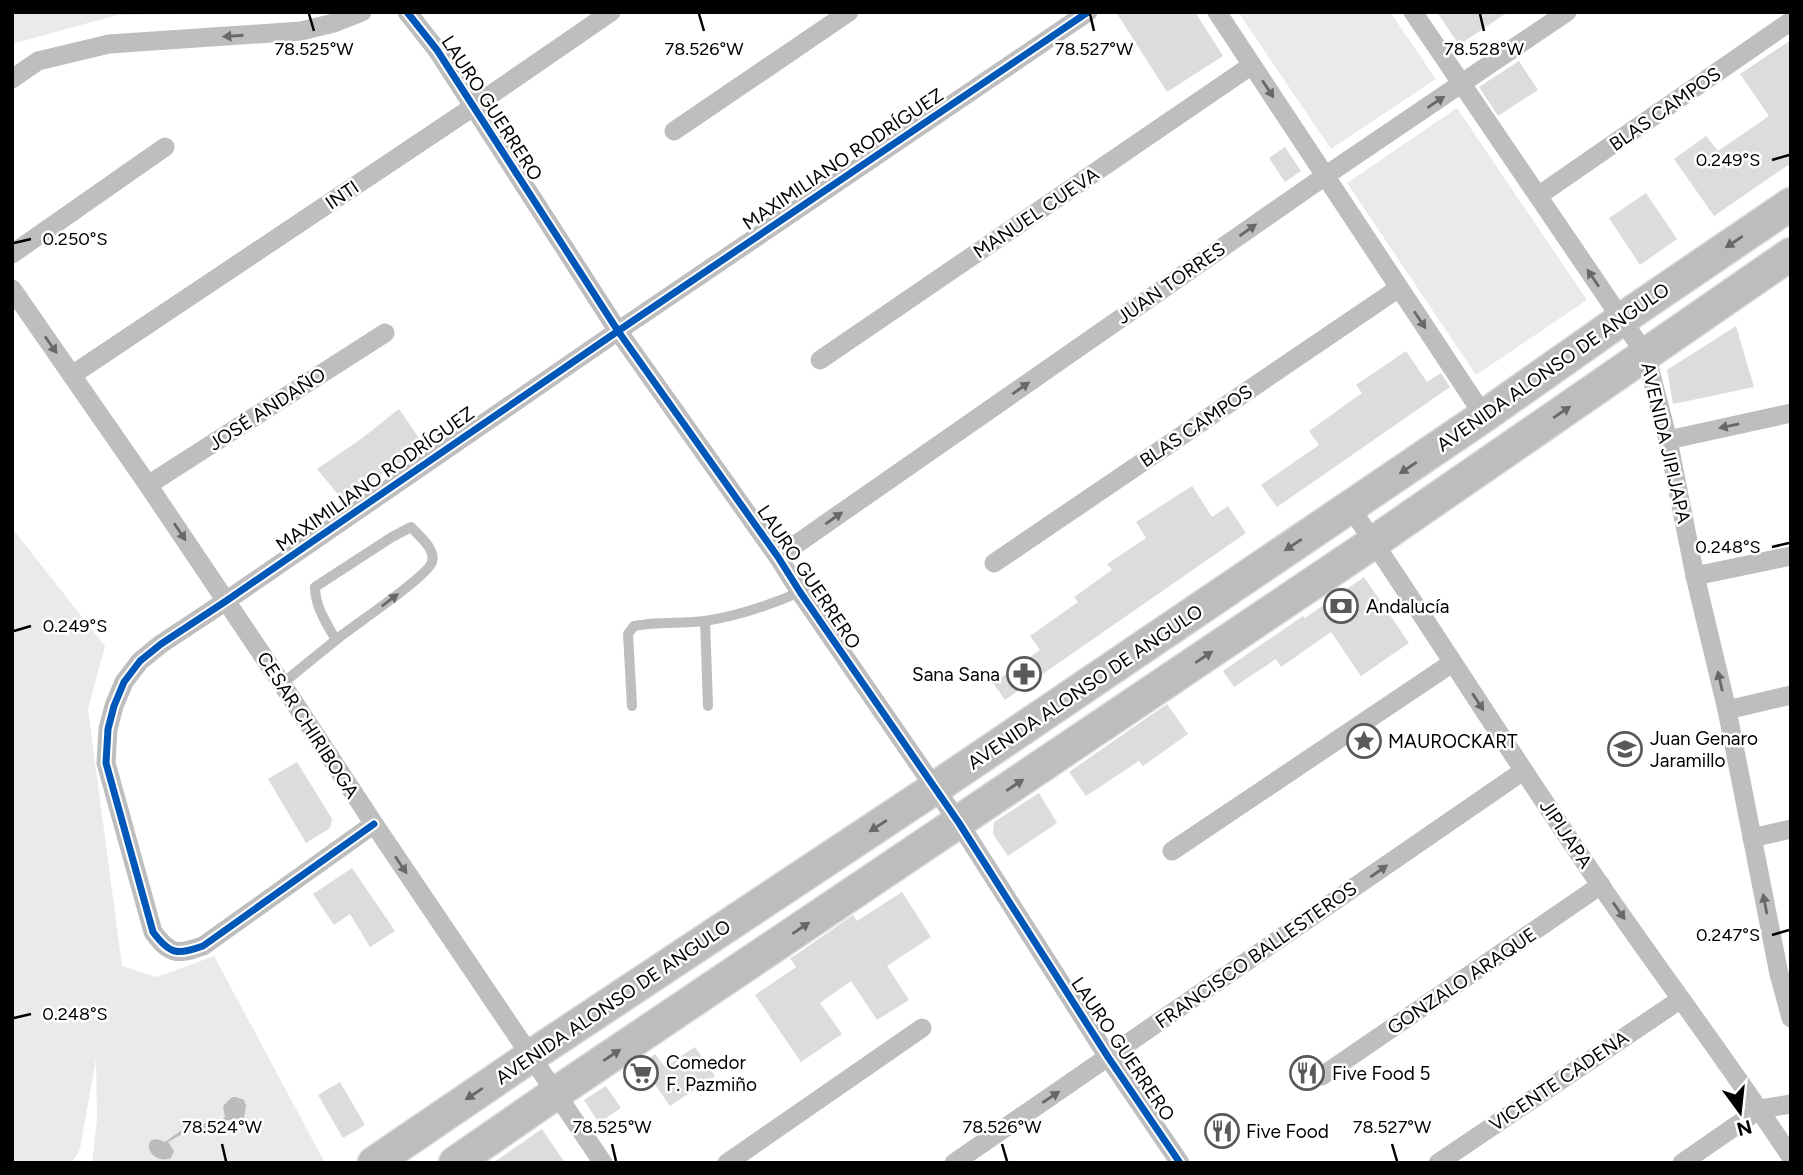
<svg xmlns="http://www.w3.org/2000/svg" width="1803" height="1175" font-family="Figtree,sans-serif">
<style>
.green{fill:#eaeaea}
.water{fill:#bcbcbc}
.building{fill:#dcdcdc}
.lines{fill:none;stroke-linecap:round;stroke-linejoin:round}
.primary-casing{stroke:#dbdbdb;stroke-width:35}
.lane{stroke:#bebebe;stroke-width:10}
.street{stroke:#bebebe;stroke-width:19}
.primary{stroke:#bdbdbd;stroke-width:32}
.cycleway-casing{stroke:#fff;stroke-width:11}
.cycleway{stroke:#0057b8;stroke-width:7}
.oneway{fill:#686868}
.ticks{fill:none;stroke:#000;stroke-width:2.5}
.labels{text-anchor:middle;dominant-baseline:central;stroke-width:5;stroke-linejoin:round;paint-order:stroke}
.street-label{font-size:19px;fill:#000;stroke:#fff}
.poi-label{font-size:19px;fill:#000;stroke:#fff;text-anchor:start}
.ticks-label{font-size:18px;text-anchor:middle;fill:#000;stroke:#fff;stroke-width:5;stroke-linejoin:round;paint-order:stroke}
</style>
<rect width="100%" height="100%" fill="#fff"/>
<g class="green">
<path d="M12,12H295L117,15L12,44Z"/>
<path d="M1238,12H1390L1436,79L1331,149Z"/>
<path d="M1457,108L1587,300L1476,375L1347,183Z"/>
<path d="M12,528L105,646L88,709L122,966L157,977L214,956L325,1163H92L97,1120L96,1059L80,1149L72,1163H12Z"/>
</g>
<path class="water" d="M232,1097H236L244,1100L246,1106L244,1118L241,1120H227C218,1131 207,1128 195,1130C184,1132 177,1137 168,1142L174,1151L171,1158C147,1167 139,1129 165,1142C174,1136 180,1130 191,1126C204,1122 212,1126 225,1117L223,1106Z"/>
<g class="building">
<path d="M1116,12H1195L1223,56L1167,92Z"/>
<path d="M1437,12H1508L1459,45Z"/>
<path d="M1791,40V163L1714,216L1674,159L1706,136L1718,151L1769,116L1740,74Z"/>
<path d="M1519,61L1538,90L1498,116L1479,87Z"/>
<path d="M1285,147L1301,171L1285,182L1269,158Z"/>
<path d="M1646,193L1677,239L1640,265L1609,218Z"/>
<path d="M1736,326L1754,387L1673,404L1667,370Z"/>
<path d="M1406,351L1427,382L1441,373L1450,387L1277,507L1261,485L1319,445L1309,431L1362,393L1356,385Z"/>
<path d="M399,409L425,447L342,499L317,469L361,439Z"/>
<path d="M1192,486L1212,517L1228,506L1246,533L1005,700L993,683L1040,650L1030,636L1078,602L1074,597L1112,570L1107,564L1146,538L1136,522Z"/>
<path d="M1364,577L1409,643L1361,676L1331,632L1281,667L1276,659L1234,687L1223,671L1303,616L1305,618Z"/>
<path d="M1167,704L1188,734L1143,766L1139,761L1086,796L1069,772Z"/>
<path d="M297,762L332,819L330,828L306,843L268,779Z"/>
<path d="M1039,793L1057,823L1008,856L993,834L994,822Z"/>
<path d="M352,868L395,931L370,947L350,914L334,925L313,894Z"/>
<path d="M902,892L931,937L887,966L909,1000L877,1020L851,981L820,1003L842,1034L801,1062L755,995L796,967L790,958L797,954L853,915L857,921Z"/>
<path d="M695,1047L715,1076L670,1106L641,1064L655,1054L665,1067Z"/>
<path d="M340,1082L365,1125L343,1138L318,1095Z"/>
<path d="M606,1086L621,1108L599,1123L584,1100Z"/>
<path d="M542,1129L565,1163H493Z"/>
</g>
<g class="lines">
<g class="primary-casing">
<g id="primary">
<path d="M374,1163L531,1056L935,788L1484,416L1622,319L1791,204"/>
<path d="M455,1163L556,1093L1374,542L1791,254"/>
</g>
</g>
<g class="lane">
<path d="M705,621L708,706"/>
<path d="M282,684C301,668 321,652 341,636C356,624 428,576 432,562C436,549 419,536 411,527L392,537L315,587C315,607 327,624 336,640"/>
<path d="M632,706L628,634L634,626C658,621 682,624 705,621C738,616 770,605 800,592"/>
</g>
<g class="street">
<path d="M407,12L437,50L618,331L778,557L800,592L959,823L1108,1057L1180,1163"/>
<path d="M1217,12L1484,416"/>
<path d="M1413,12L1646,355L1668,440L1695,576L1727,710L1779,974L1791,1018"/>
<path d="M12,79L38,61L109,44L301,31L334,23L362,12"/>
<path d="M674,131L849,12"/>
<path d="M1538,196L1791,21"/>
<path d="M12,254L165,147"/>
<path d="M12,289L148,485L282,684L374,824L603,1163"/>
<path d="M820,360L1252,65"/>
<path d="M72,375L473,107L611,12"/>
<path d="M1668,440L1791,413"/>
<path d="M148,485L385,333"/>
<path d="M1350,507C1434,631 1514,759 1599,883C1662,975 1729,1063 1791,1157"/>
<path d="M778,557L1325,176L1567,12"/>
<path d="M994,563L1399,288"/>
<path d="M1695,576L1791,556"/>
<path d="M1727,710L1791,695"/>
<path d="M374,824L203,946C177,955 170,955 153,932L106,763L108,729L114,706L124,682L140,661L161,644L226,601L618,331L1088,12"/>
<path d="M1752,838L1791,829"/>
<path d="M1172,851L1452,663"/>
<path d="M1322,1076L1601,885"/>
<path d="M727,1163L922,1028"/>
<path d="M954,1163L1523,771"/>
<path d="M1438,1163L1681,999"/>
<path d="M1682,1163L1760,1109L1791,1104"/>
</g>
<use href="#primary" class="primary"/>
<g class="cycleway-casing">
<g id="cycleway">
<path d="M407,12L437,50L618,331L778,557L800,592L959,823L1108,1057L1180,1163"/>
<path d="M374,824L203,946C177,955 170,955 153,932L106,763L108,729L114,706L124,682L140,661L161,644L226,601L618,331L1088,12"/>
</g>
</g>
<use href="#cycleway" class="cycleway"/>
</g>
<defs><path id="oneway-solid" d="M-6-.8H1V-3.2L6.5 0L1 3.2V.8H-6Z" transform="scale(1.75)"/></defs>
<g class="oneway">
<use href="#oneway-solid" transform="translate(233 36) rotate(176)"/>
<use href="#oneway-solid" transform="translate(1268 89) rotate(57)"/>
<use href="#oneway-solid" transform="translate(1436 102) rotate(-34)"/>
<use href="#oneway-solid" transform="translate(1248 230) rotate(-35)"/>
<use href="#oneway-solid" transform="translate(1734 242) rotate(146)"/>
<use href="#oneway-solid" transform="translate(1593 278) rotate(-124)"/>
<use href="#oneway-solid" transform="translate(1420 320) rotate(56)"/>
<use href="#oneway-solid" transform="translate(51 345) rotate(55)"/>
<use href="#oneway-solid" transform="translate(1021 388) rotate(-35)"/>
<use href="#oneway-solid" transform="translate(1562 412) rotate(-34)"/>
<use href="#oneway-solid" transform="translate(1729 426) rotate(168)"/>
<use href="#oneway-solid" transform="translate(1408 468) rotate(146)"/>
<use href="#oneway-solid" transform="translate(834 518) rotate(-35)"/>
<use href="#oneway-solid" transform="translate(180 532) rotate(56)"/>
<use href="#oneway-solid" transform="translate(1293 545) rotate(146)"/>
<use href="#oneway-solid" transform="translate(390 600) rotate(-37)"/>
<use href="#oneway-solid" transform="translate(1204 657) rotate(-34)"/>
<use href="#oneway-solid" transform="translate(1720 681) rotate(-103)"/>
<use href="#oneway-solid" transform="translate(1478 702) rotate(57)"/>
<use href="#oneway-solid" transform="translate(1015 785) rotate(-34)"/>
<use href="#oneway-solid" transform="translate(878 826) rotate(147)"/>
<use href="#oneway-solid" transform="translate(401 865) rotate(56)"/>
<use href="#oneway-solid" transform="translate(1379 871) rotate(-35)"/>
<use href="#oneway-solid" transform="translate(1765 904) rotate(-101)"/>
<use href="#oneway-solid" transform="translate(1619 911) rotate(55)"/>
<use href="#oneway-solid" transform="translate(801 928) rotate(-34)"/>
<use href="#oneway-solid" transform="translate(612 1055) rotate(-34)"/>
<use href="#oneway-solid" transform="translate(474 1094) rotate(146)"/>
<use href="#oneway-solid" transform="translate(1051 1097) rotate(-34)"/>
</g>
<path class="ticks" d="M309,14L314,31M699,14L704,31M1090,14L1094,31M1480,14L1484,31M1772,160L1789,155M14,243L31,239M1772,547L1789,543M14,631L31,626M1772,935L1789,930M14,1018L31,1014M222,1144L226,1161M612,1144L616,1161M1002,1144L1007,1161M1392,1144L1397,1161"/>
<defs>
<g id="bank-ring" transform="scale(1.75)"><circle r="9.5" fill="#fff" stroke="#595959" stroke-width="1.5"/><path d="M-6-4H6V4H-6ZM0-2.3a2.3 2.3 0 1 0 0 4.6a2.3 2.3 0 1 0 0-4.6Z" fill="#595959"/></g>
<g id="pharmacy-ring" transform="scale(1.75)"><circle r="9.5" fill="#fff" stroke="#595959" stroke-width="1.5"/><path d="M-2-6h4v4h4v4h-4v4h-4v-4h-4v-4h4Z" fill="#595959"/></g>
<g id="sight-ring" transform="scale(1.75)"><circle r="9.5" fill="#fff" stroke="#595959" stroke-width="1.5"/><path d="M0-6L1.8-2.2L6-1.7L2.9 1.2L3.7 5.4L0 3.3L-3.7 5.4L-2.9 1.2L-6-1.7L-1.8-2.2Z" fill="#595959"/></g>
<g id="school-ring" transform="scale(1.75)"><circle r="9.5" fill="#fff" stroke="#595959" stroke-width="1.5"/><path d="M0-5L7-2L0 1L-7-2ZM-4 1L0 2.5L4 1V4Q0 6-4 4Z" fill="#595959"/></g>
<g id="supermarket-ring" transform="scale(1.75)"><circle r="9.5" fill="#fff" stroke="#595959" stroke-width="1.5"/><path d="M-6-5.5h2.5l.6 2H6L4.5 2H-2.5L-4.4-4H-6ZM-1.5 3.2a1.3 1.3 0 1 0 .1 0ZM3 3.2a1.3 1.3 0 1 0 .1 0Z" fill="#595959"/></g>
<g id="restaurant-ring" transform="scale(1.75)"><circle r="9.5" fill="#fff" stroke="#595959" stroke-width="1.5"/><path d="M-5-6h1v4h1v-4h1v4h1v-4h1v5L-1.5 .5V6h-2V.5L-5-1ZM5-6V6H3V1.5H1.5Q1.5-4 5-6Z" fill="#595959"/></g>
</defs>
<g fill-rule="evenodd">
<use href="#bank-ring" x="1341" y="606"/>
<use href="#pharmacy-ring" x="1024" y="674"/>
<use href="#sight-ring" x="1364" y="741"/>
<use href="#school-ring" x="1625" y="749"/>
<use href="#supermarket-ring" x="641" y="1073"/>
<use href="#restaurant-ring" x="1307" y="1073"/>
<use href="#restaurant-ring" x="1222" y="1131"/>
</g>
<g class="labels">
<g class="street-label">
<text transform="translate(492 108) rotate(57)">LAURO GUERRERO</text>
<text transform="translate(1665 109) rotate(-35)">BLAS CAMPOS</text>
<text transform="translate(843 159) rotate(-34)">MAXIMILIANO RODRÍGUEZ</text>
<text transform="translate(342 195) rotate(-34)">INTI</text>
<text transform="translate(1036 213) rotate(-34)">MANUEL CUEVA</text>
<text transform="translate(1171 283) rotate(-35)">JUAN TORRES</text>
<text transform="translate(1553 367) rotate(-35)">AVENIDA ALONSO DE ANGULO</text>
<text transform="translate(267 409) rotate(-33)">JOSÉ ANDAÑO</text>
<text transform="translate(1196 426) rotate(-34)">BLAS CAMPOS</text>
<text transform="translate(1666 443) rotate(77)">AVENIDA JIPIJAPA</text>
<text transform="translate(375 479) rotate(-35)">MAXIMILIANO RODRÍGUEZ</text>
<text transform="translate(809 577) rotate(56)">LAURO GUERRERO</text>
<text transform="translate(1085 687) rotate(-34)">AVENIDA ALONSO DE ANGULO</text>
<text transform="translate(308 725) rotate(57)">CESAR CHIRIBOGA</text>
<text transform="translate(1566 834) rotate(56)">JIPIJAPA</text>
<text transform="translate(1256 955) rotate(-35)">FRANCISCO BALLESTEROS</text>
<text transform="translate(1462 981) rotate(-34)">GONZALO ARAQUE</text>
<text transform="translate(613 1002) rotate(-34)">AVENIDA ALONSO DE ANGULO</text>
<text transform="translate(1123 1049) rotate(56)">LAURO GUERRERO</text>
<text transform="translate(1559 1081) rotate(-34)">VICENTE CADENA</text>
</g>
<g class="poi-label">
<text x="1366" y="606">Andalucía</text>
<text x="1000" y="674" text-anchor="end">Sana Sana</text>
<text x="1650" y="738">Juan Genaro<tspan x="1650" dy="22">Jaramillo</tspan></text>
<text x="1388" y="741">MAUROCKART</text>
<text x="666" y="1062">Comedor<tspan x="666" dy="22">F. Pazmiño</tspan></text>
<text x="1332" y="1073">Five Food 5</text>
<text x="1246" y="1131">Five Food</text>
</g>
</g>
<g class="ticks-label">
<text x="314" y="55">78.525°W</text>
<text x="704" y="55">78.526°W</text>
<text x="1094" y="55">78.527°W</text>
<text x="1484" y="55">78.528°W</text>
<text x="1728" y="166">0.249°S</text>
<text x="75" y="245">0.250°S</text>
<text x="1728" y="553">0.248°S</text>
<text x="75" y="632">0.249°S</text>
<text x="1728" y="941">0.247°S</text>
<text x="75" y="1020">0.248°S</text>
<text x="222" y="1133">78.524°W</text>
<text x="612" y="1133">78.525°W</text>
<text x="1002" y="1133">78.526°W</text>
<text x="1392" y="1133">78.527°W</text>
</g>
<rect width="1803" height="1175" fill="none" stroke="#000000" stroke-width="28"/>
<g transform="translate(1740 1112) rotate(165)" stroke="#ffffff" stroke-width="5" paint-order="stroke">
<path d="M0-5L12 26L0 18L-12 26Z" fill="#000000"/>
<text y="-10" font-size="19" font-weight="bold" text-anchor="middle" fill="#000000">N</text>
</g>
</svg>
